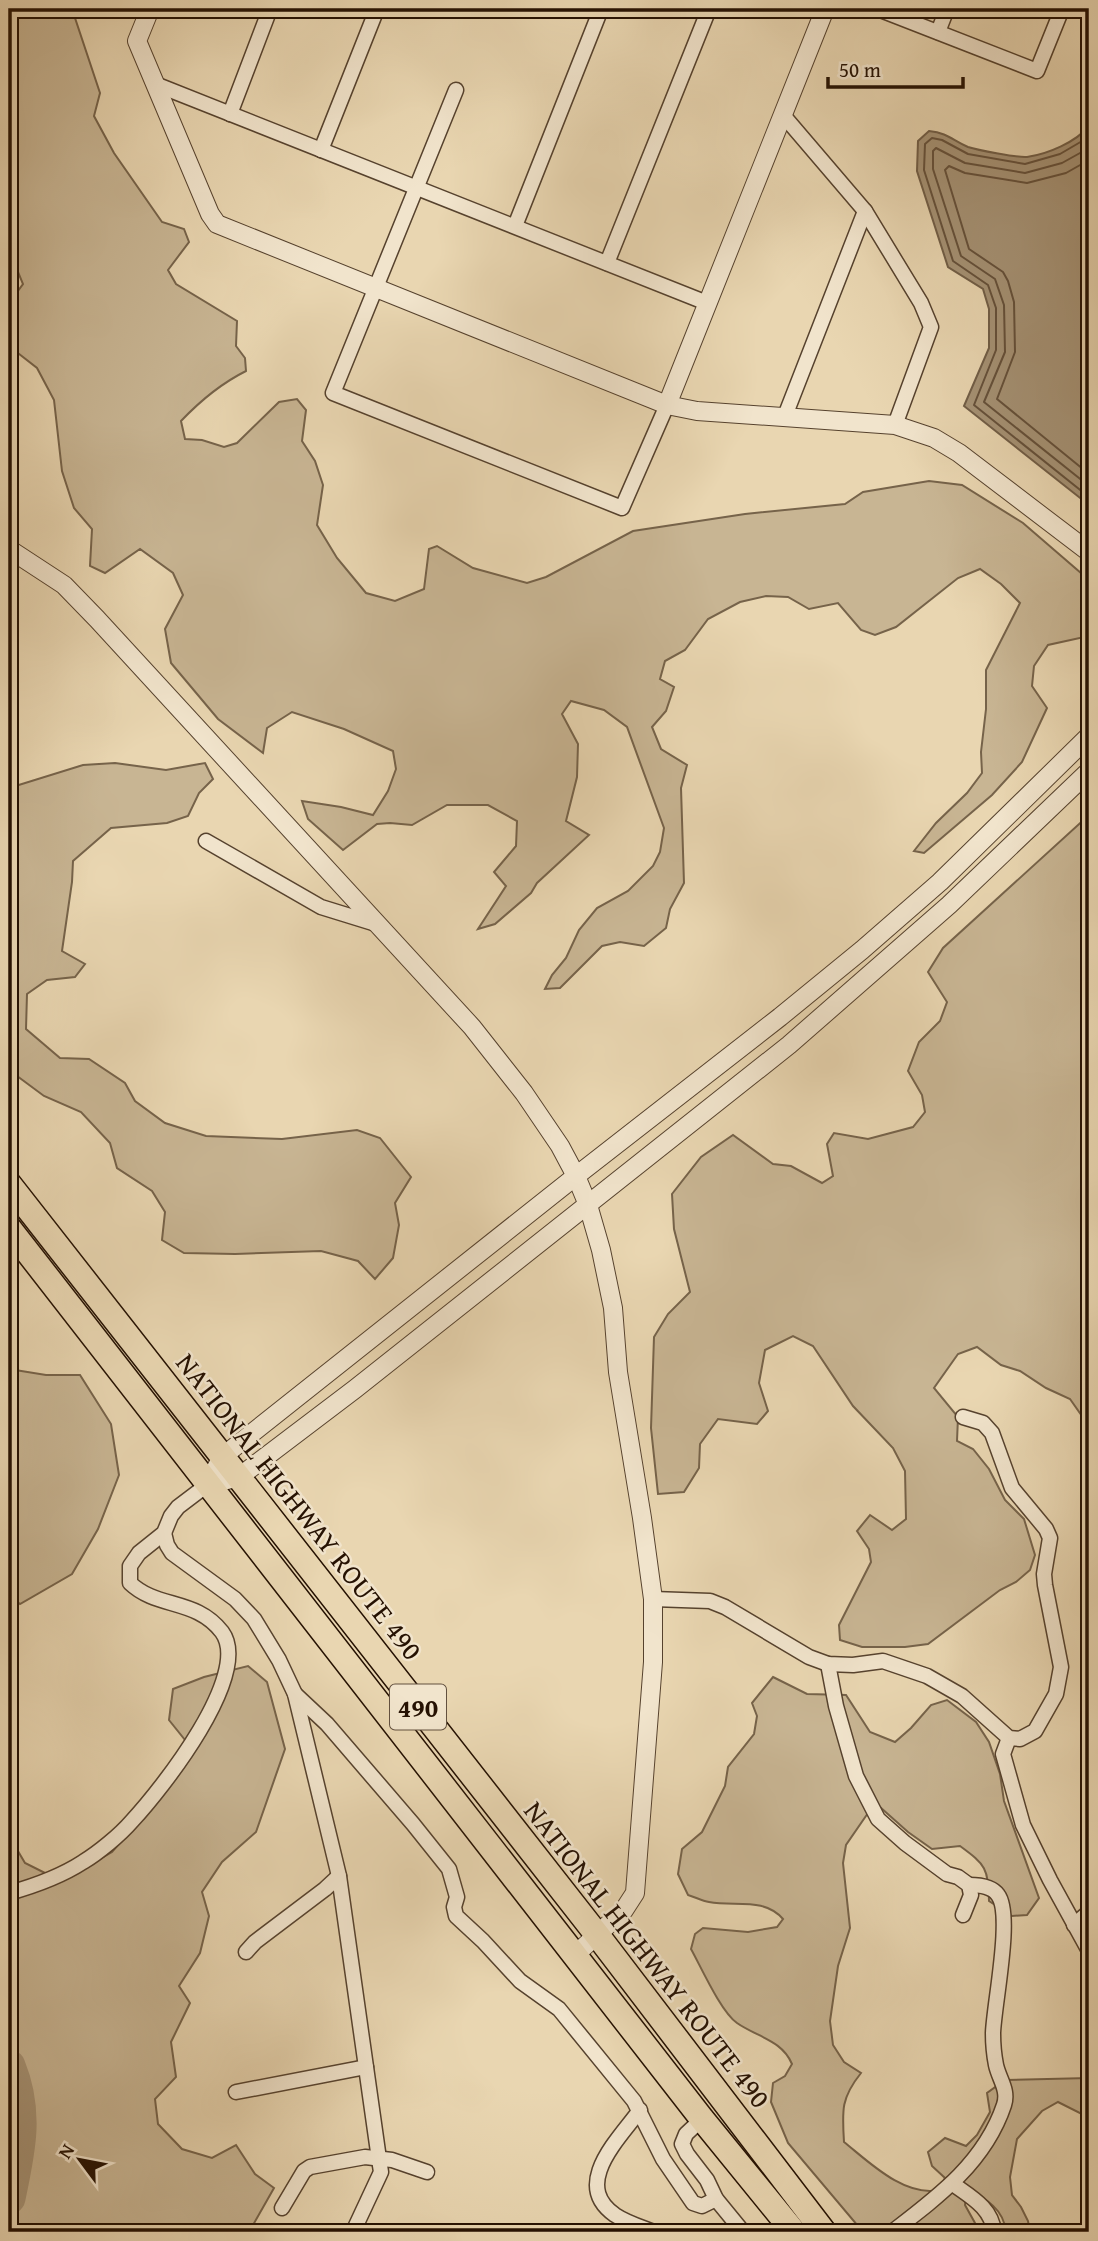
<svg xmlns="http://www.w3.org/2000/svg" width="1098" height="2241" font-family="'Gentium Book Plus',serif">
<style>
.green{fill:#c8b593;stroke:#76634a;stroke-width:2}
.water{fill:#a69376;stroke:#725f48;stroke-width:2}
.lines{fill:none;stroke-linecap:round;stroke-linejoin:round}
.shore{stroke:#66523c;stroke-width:2}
.river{stroke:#a69376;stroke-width:33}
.minor-casing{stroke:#56422e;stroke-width:17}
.tertiary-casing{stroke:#56422e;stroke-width:20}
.trunk-casing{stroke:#251102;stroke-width:27}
.minor{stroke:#f1e4cc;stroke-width:14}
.tertiary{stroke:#f1e4cc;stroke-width:18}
.trunk{stroke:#e9d6b1;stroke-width:24}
.labels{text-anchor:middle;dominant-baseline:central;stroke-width:5;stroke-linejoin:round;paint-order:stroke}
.shield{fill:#f1e4cc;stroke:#62503f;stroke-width:2}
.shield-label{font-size:26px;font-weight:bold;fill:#251102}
.street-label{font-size:28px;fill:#251102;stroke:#f1e4cc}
</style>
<rect width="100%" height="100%" fill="#e9d6b1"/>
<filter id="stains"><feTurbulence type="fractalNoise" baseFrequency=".00286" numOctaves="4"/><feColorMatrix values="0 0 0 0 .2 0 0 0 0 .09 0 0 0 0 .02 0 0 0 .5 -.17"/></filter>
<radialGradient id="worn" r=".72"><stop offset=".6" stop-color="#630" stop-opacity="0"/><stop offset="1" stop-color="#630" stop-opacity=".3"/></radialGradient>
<g class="green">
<path d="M9,9H72L100,93L94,116L114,153L162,222L184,229L189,242L168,270L176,284L237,321L236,346L245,358L246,371C220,384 201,400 181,421L185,439L202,440L224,447L237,443L279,402L297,399L306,410L302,441L315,461L323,485L317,525L337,558L366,593L395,601L424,589L429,549L437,546L473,568L527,583L546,577L633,531L745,514L845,504L863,492L929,481L962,485L1023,523L1089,580V636L1048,645L1034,666L1032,686L1047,708L1022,762L992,795L924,853L914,851L936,823L967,793L982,773L981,752L986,709V670L1020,603L1001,584L980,569L958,578L896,627L875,635L861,630L838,603L809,609L788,597L766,596L740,602L708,619L685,650L665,661L660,679L674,687L666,711L652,727L661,749L687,765L681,788L684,883L670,909L666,928L644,946L620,942L602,946L560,988L545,989L552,975L566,958L579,930L597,908L628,891L653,866L660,852L664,828L627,727L604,710L571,701L562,714L578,744L577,777L566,821L589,835L537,883L531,893L495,924L478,929L506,886L494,872L516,846L517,821L488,805H447L412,825L390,823L377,824L343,850L308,819L302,801L341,807L373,815L388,791L396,769L393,751L344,729L292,712L267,728L263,753L218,719L171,663L165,629L183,595L173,573L140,549L105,573L90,566L92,529L74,508L62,471L54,400L37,368L14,350L9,303L23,284L9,250Z"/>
<path d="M115,763L166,770L205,763L213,779L199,793L188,816L167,823L111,828L73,861L72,882L62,951L85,964L75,977L47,980L27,994L26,1029L60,1058L89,1059L125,1083L135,1101L165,1123L206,1136L282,1139L357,1130L380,1138L411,1177L395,1203L399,1225L393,1258L375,1279L358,1261L321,1251L235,1254L184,1253L162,1240L165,1212L152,1191L117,1168L110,1143L81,1112L44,1096L9,1070V788L83,765Z"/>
<path d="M1089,815V1426L1070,1399L1046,1388L1020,1371L1001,1365L977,1347L958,1354L934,1388L958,1417L957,1441L973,1449L989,1469L1005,1500L1024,1519L1035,1555L1030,1570L1016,1582L1000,1590L928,1644L905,1647H862L840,1640L839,1625L871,1562L869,1549L857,1531L870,1515L892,1530L906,1519L905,1471L893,1448L853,1406L813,1346L793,1336L765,1350L759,1383L768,1411L757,1424L718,1419L700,1444L699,1468L684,1492L658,1494L651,1428L654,1337L668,1314L690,1292L674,1229L672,1194L701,1157L733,1135L773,1164L791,1166L822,1183L833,1176L827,1144L834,1133L868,1139L913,1127L925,1112L922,1095L908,1071L919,1042L940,1021L947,1002L928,972L943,948Z"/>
<path d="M9,1369L46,1375H80L111,1424L119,1475L98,1529L72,1574L20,1604L9,1595Z"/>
<path d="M248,1666L267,1682L285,1749L256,1832L222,1862L202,1892L209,1916L200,1953L179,1986L190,2003L171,2042L176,2077L155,2099L158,2124L182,2149L212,2158L236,2145L255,2174L274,2188L249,2232H9L16,2219L28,2159L29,2096L15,2044L9,2033V1836L25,1863L61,1881L112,1852L158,1800L193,1750L169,1720L173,1689L204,1677Z"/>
<path d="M773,1677L807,1694L846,1695L870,1732L895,1742L911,1728L931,1705L947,1700L976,1722L989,1742L1000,1774L1004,1801L1039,1898L1027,1915L1012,1916L989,1901C988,1868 986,1865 960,1846L932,1849L908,1832L881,1808L868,1813L846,1845L843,1863L850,1928L838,1966L830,2021L833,2045L844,2062L861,2073C841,2098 842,2110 844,2142C869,2162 904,2197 939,2190L945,2178L932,2166L928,2152L945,2138L966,2146L977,2135L990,2112L987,2093L1005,2080L1089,2078V2121L1084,2115L1058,2102L1042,2111L1017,2139L1010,2177L1012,2195L1021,2207L1028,2221L1030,2232H1006C1004,2209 986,2199 967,2189L965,2205L980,2232H954L951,2230L942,2232H863L788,2143L771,2102L773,2083L785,2076L792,2064C782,2040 757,2037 737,2023C721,2012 701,1967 691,1949L695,1934L703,1928L748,1932L777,1927L783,1919C764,1897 735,1907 709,1902C702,1901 695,1897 688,1895L678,1874L682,1849L702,1832L725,1786L728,1767L754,1734L757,1716L752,1703Z"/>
</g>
<path class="water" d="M1089,126V505L964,406L989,348V309L983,289L948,267L917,171L918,141L929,131C948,133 952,140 968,147C977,150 1019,158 1027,157C1048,154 1076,142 1089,126Z"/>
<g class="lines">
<g class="shore">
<path d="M1089,137L1060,154L1025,164L968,154L942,140L932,138L925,144L924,170L953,261L988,285L996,308V350L974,405L1089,497"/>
<path d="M1089,148L1062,163L1025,173L965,163L936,148L933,151V169L961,256L995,279L1004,305L1005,352L984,402L1089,486"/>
<path d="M1089,160L1066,173L1027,183L965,173L949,166L945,170L969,249L1003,272L1008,281L1014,302L1015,352L997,399L1089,474"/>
</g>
<path class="river" d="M9,2066C28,2112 19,2151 9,2198"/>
<g class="minor-casing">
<g id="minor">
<path d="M878,9L1037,71L1062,9"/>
<path d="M938,32L947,9"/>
<path d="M155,84L707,303"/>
<path d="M456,90L333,393L622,508L667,405"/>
<path d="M230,114L270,9"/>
<path d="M783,115L865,211L921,303L931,327L895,425"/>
<path d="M321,150L377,9"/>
<path d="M515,226L601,9"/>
<path d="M607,263L709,9"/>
<path d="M785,416L865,211"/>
<path d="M206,841L321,907L376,924"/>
<path d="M164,1533L167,1545L172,1553L235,1599L254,1619L279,1660L295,1694L339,1876L379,2159L381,2172L353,2232"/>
<path d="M653,1599L710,1601L725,1607L809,1657L828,1664L853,1665L883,1661L927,1676L962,1696L1009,1738L1020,1739L1035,1731L1056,1694L1061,1667L1045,1585L1044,1574L1050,1538L1046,1529L1012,1488L992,1433L983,1423L963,1417"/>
<path d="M828,1664L836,1706L856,1776L878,1819L905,1843L947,1874L958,1877L969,1885L971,1895L963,1915"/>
<path d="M295,1694L327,1724L413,1824L449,1869L457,1897L454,1907L456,1916L483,1941L520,1981L559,2009L634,2101L663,2159L693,2203L702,2206L716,2199"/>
<path d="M1009,1738L1003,1754L1023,1825L1050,1880L1089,1951"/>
<path d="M9,1893C34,1886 60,1877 83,1862C98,1853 120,1835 132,1821C161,1790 253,1674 222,1632C196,1598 157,1609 130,1583V1566L139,1553L164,1533L171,1516L178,1507L207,1485"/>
<path d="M1074,1925L1089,1912"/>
<path d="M246,1952L255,1942L325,1889L339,1876"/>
<path d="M236,2092L366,2067"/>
<path d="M640,2110C619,2139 571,2184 615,2215C627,2223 641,2227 654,2232"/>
<path d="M702,2119L686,2134L682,2144L687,2154L707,2180L716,2199L743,2232"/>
<path d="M953,2184C971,2197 992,2208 994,2232"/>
<path d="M282,2208L304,2171L310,2167L365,2157L392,2160L427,2172"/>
<path d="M892,2232C938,2197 985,2162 1004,2105C1009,2090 999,2079 996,2065C994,2055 993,2042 993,2033C994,2004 1013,1915 998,1895C992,1886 978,1885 969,1885"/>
</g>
</g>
<g class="tertiary-casing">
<g id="tertiary">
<path d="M150,9L137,41L210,214L217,224L667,405L697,411L895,425L934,438L959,453L1089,552"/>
<path d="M667,405L825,9"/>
<path d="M9,549L64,585L97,619L472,1027L524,1093L560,1146L576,1176L588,1205L601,1250L613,1308L618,1372L642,1518L653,1599V1662L635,1893L624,1910L575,1955"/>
<path d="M207,1485L222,1457L576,1176L780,1017L862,950L940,882L1089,736"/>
<path d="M207,1485L239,1477L355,1389L789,1045L949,905L1089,771"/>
</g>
</g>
<g class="trunk-casing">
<g id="trunk">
<path d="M9,1184L598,1936L824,2232"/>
<path d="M9,1228L702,2119L794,2232"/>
</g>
</g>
<use href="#minor" class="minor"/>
<use href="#tertiary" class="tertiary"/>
<use href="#trunk" class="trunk"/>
</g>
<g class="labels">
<rect class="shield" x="390" y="1684.5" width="56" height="45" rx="5"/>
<g class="shield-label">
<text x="418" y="1707">490</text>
</g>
<g class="street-label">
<text transform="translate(300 1506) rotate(52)">NATIONAL HIGHWAY ROUTE 490</text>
<text transform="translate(648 1954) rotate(52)">NATIONAL HIGHWAY ROUTE 490</text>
</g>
</g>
<rect width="1098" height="2241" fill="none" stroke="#e9d6b1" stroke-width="35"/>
<rect x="10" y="10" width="1077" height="2220" fill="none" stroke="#251102" stroke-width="3.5"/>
<rect x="18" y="18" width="1063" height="2206" fill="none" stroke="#251102" stroke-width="2"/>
<g transform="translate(80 2160) rotate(302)" stroke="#f1e4cc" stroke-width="5" paint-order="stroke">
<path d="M0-5L12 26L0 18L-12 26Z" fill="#251102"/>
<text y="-10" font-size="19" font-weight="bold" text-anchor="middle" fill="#251102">N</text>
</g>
<path d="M828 77v10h135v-10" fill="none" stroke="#251102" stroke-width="3.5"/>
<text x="839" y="77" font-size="21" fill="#251102" stroke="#f1e4cc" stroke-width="5" paint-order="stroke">50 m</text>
<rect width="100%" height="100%" filter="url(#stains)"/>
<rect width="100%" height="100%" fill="url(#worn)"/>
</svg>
